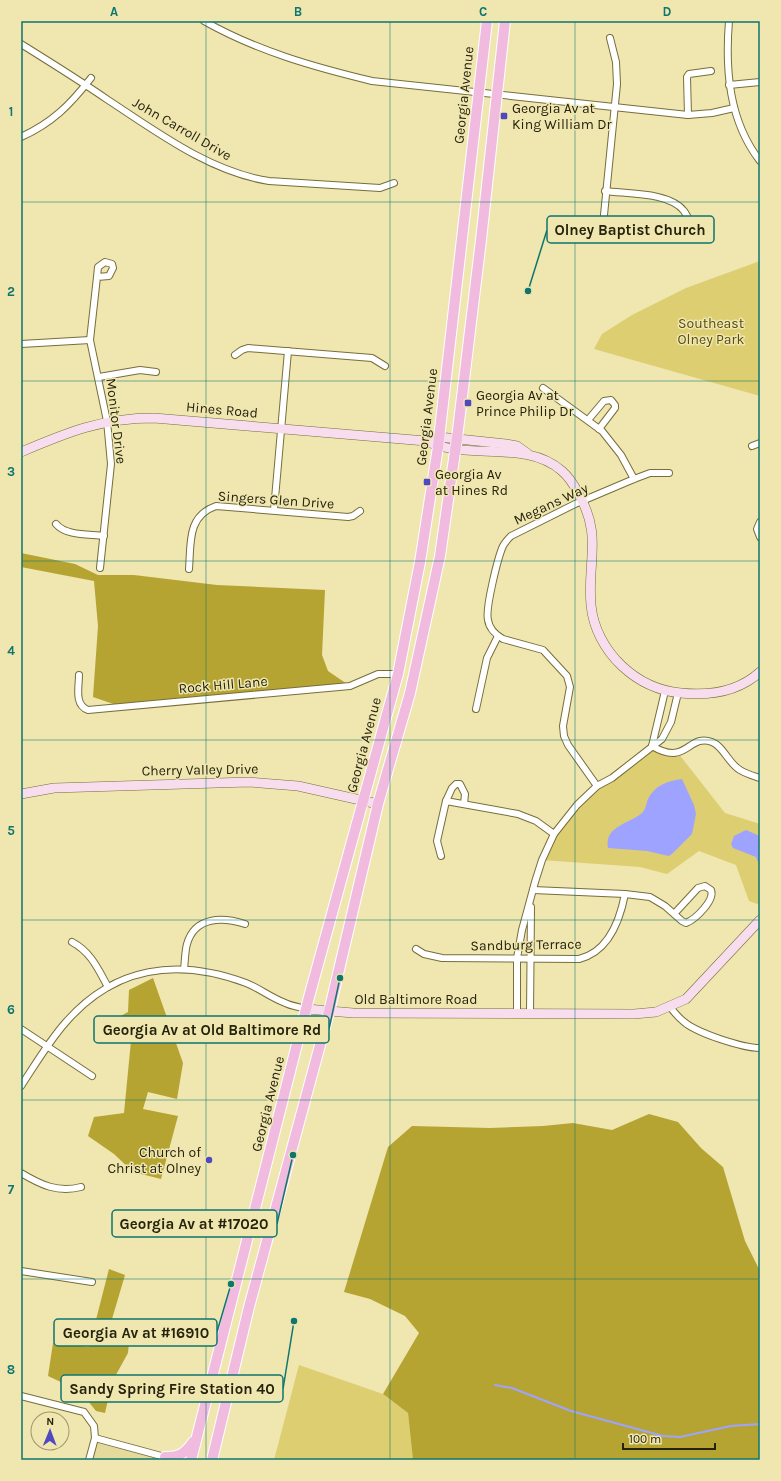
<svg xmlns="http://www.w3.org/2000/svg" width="781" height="1481" font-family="Karla,sans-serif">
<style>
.built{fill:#e4da9c}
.green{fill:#ddce71}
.forest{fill:#b6a432}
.water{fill:#9ea3ff}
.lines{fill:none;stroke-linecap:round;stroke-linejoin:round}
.stream{stroke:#9ea3ff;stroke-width:2}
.street-casing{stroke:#776e3c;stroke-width:8}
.secondary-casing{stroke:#776e3c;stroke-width:10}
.primary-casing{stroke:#fff;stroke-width:12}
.street{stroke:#fff;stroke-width:6}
.secondary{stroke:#f8ddef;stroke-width:9}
.primary{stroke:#f1bbe0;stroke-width:10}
.grid{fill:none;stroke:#0f766e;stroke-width:1;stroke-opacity:0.55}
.poi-dot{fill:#5048bf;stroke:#efe6b0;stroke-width:1.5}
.labels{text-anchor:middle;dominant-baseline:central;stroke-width:3;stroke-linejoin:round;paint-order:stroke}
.street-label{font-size:14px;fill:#26230d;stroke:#efe6b0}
.poi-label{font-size:14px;fill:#26230d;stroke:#efe6b0;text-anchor:start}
.park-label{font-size:14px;fill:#574e12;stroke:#efe6b0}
.leader{fill:none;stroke:#0f766e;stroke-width:1.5}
.callout-dot{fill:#0f766e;stroke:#efe6b0;stroke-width:1.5}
.callout{fill:#efe6b0;stroke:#0f766e;stroke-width:1.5}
.callout-label{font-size:15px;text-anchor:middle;font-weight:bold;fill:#26230d}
.neatline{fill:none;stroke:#0f766e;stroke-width:1.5}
.grid-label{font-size:13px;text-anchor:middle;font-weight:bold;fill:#0f766e}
</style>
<rect width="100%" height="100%" fill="#efe6b0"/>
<path class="built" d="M95,1438L176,1460H89Z"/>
<g class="green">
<path d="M760,261V396L594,349L602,334L632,315L686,288Z"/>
<path d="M652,746L678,753L725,813L760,824V905L749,901L736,865L699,851L667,874L640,867L542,860L554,834L577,805Z"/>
<path d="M299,1365L383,1394L408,1413L413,1460H274Z"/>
</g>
<g class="forest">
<path d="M21,553L75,564L98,575H134L217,585L325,590L322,655L328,671L350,686L122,707L93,697L98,626L94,581L21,567Z"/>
<path d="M153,978L183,1063L177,1099L148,1092L143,1109L178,1116L161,1179L133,1172L114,1154L88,1136L94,1117L124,1113L131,1041L105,1043L102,1026L128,1012L129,990Z"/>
<path d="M649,1114L678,1122L701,1148L723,1167L745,1241L760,1271V1460H413L408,1413L383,1394L419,1333L405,1316L370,1299L344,1292L388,1147L412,1126L490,1128L543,1126L573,1123L612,1130Z"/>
<path d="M109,1269L125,1275L107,1336L129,1342L128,1353L112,1382L105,1413L96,1411L80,1391L48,1376L53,1343L89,1347Z"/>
</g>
<g class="water">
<path d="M682,779L694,805L696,814L692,834L673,853L669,856L664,855L647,851L608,848C604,826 629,824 642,813C646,809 646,804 648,799C655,785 668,781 682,779Z"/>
<path d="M746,830L760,836V867L756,857L733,848L731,844L734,836Z"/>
</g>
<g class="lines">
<path class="stream" d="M495,1385L512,1388L571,1411L663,1436L680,1437L731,1426L760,1424"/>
<g class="street-casing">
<g id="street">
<path d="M204,21C257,51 314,67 372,81L688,115L712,113L734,108"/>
<path d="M729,21C725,70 729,121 760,161"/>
<path d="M21,44C50,62 79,80 108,100C157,132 210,172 269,181L380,188L394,183"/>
<path d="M729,85L760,82"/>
<path d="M688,115L687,77L689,74L711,71"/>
<path d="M21,137C52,123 70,105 91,78"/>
<path d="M605,191C627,194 670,192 684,211C688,217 691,224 695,230"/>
<path d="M603,225L617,84L616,62L610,38"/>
<path d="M97,277L109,276L113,268L112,264L105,262L98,267L97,277L90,340L107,421L111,464L100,568"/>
<path d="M21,344L90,340"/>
<path d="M235,355L242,350L248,348L372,358L385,366"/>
<path d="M99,377L140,370L156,372"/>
<path d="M543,388L602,431L621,455L634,479"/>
<path d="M588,420L604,401L611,400L615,405V408L599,429"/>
<path d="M752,446L760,443"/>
<path d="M274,510L288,351"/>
<path d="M760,522L757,529L760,537"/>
<path d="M56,524C66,536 89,534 104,536"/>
<path d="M189,569C191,543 187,516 216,506L348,517L353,516L360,511"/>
<path d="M79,675C79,687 74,705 88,710L350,686L378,674H398"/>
<path d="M476,709L487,658L498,636"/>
<path d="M652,746C687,767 688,733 712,742C723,746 729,764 740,770C746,774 754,776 760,778"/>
<path d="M652,746L665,691"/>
<path d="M597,786L568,745L564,736L563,726L570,687L567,676L543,650L503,639C496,635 489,628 488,620C485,609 498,557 503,546C505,542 508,539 511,536L575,504L634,479L650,473H669"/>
<path d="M446,801L452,788L456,784H460L465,794L464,804"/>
<path d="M441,856L437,841L446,801L518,814L536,821L554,834"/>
<path d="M533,890L625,894L650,897L665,906L682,921L686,923C696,919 715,900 711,890L705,886L698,888L674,914"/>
<path d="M72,942C91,952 98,969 108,987"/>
<path d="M416,949L424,954L442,958L579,959C608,952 620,920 625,894"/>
<path d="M184,969C185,961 185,951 187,944C195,916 223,917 245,924"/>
<path d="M670,1007C674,1012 678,1017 683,1021C696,1033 743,1048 760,1048"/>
<path d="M517,1013V958L522,930L535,882L542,860L554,834L577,805L597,786L612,778L662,739L671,722L678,693"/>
<path d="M530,1013L531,907"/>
<path d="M21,1029L92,1076"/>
<path d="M21,1086C35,1065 49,1041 66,1022C115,966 178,958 246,983C259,988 270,997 283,1002C290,1006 299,1007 307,1009"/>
<path d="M21,1173C41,1185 58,1193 81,1187"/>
<path d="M21,1271L92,1282"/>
<path d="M21,1396L84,1412L94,1426L95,1438L89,1460"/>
<path d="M95,1438L165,1457"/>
</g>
</g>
<g class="secondary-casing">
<g id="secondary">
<path d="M432,439L439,437L506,444L517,446L527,453"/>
<path d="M21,452C68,432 102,418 154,418L426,441C468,461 526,439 562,471C569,477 574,485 578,493C603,535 587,562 591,605C593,628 605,650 622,666C638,681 659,691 681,693C710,696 738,692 760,672"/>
<path d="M21,794L54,788L249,782L298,786L378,804"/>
<path d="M307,1009L353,1013L634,1014L656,1012L686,999L760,920"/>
</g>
</g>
<g class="primary-casing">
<g id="primary">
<path d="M165,1457C178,1458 186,1453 193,1442"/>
<path d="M191,1460L309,997L398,674L420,562L438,447L487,21"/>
<path d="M212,1460L249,1307L329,1012L378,804L410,693L440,556L457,438L481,240L505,21"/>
</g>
</g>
<use href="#street" class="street"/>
<use href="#secondary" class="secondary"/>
<use href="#primary" class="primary"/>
</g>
<path class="grid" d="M206,21V1460M390,21V1460M575,21V1460M21,202H760M21,381H760M21,561H760M21,740H760M21,920H760M21,1100H760M21,1279H760"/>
<g class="poi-dot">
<rect x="500" y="112" width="8" height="8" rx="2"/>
<rect x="464" y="399" width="8" height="8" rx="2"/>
<rect x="423" y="478" width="8" height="8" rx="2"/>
<circle cx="209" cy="1160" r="4"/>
</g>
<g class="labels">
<g class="street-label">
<text transform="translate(464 95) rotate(-84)">Georgia Avenue</text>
<text transform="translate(182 129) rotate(30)">John Carroll Drive</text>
<text transform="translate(222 410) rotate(5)">Hines Road</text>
<text transform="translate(427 417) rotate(-83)">Georgia Avenue</text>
<text transform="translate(116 421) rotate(83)">Monitor Drive</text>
<text transform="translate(276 500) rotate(4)">Singers Glen Drive</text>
<text transform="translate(551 504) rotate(-25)">Megans Way</text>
<text transform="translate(223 685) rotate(-5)">Rock Hill Lane</text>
<text transform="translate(364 745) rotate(-75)">Georgia Avenue</text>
<text transform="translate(200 770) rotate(-1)">Cherry Valley Drive</text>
<text transform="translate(526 945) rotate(-1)">Sandburg Terrace</text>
<text x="416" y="999">Old Baltimore Road</text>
<text transform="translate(268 1104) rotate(-76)">Georgia Avenue</text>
</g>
<g class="poi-label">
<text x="512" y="108">Georgia Av at<tspan x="512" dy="16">King William Dr</tspan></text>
<text x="476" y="395">Georgia Av at<tspan x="476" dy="16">Prince Philip Dr</tspan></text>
<text x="435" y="474">Georgia Av<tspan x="435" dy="16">at Hines Rd</tspan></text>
<text x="201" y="1152" text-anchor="end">Church of<tspan x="201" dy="16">Christ at Olney</tspan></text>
</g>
<g class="park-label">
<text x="711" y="323">Southeast<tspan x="711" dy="16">Olney Park</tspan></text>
</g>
</g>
<path class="leader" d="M528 291L547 230M340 978L329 1029M293 1155L277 1224M231 1284L217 1332M294 1321L283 1389"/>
<g class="callout-dot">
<circle cx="528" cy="291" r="4"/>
<circle cx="340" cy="978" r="4"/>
<circle cx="293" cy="1155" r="4"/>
<circle cx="231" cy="1284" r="4"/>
<circle cx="294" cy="1321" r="4"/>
</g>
<g class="callout">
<rect x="547" y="216" width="167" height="27" rx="4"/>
<rect x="94" y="1016" width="235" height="27" rx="4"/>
<rect x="112" y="1210" width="165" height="27" rx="4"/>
<rect x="54" y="1319" width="163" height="27" rx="4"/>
<rect x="61" y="1375" width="222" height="27" rx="4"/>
</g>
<g class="callout-label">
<text x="630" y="235">Olney Baptist Church</text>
<text x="212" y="1035">Georgia Av at Old Baltimore Rd</text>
<text x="194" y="1229">Georgia Av at #17020</text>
<text x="136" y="1338">Georgia Av at #16910</text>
<text x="172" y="1394">Sandy Spring Fire Station 40</text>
</g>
<rect width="781" height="1481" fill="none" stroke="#efe6b0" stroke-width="44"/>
<g transform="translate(50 1431) rotate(1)"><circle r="19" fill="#efe6b0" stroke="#9f986f"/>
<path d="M0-3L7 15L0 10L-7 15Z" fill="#5048bf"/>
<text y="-6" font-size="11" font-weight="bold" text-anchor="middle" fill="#26230d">N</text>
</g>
<path d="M623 1443v6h92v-6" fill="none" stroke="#26230d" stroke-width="2"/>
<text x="629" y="1443" font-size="12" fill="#26230d" stroke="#efe6b0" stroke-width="3" paint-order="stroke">100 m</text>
<rect x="22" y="22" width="737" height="1437" class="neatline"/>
<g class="grid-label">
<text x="114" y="16">A</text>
<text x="298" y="16">B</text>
<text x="483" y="16">C</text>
<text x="667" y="16">D</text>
<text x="11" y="116">1</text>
<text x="11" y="296">2</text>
<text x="11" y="476">3</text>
<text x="11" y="655">4</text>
<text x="11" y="835">5</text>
<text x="11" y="1014">6</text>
<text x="11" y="1194">7</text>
<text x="11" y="1374">8</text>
</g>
</svg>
